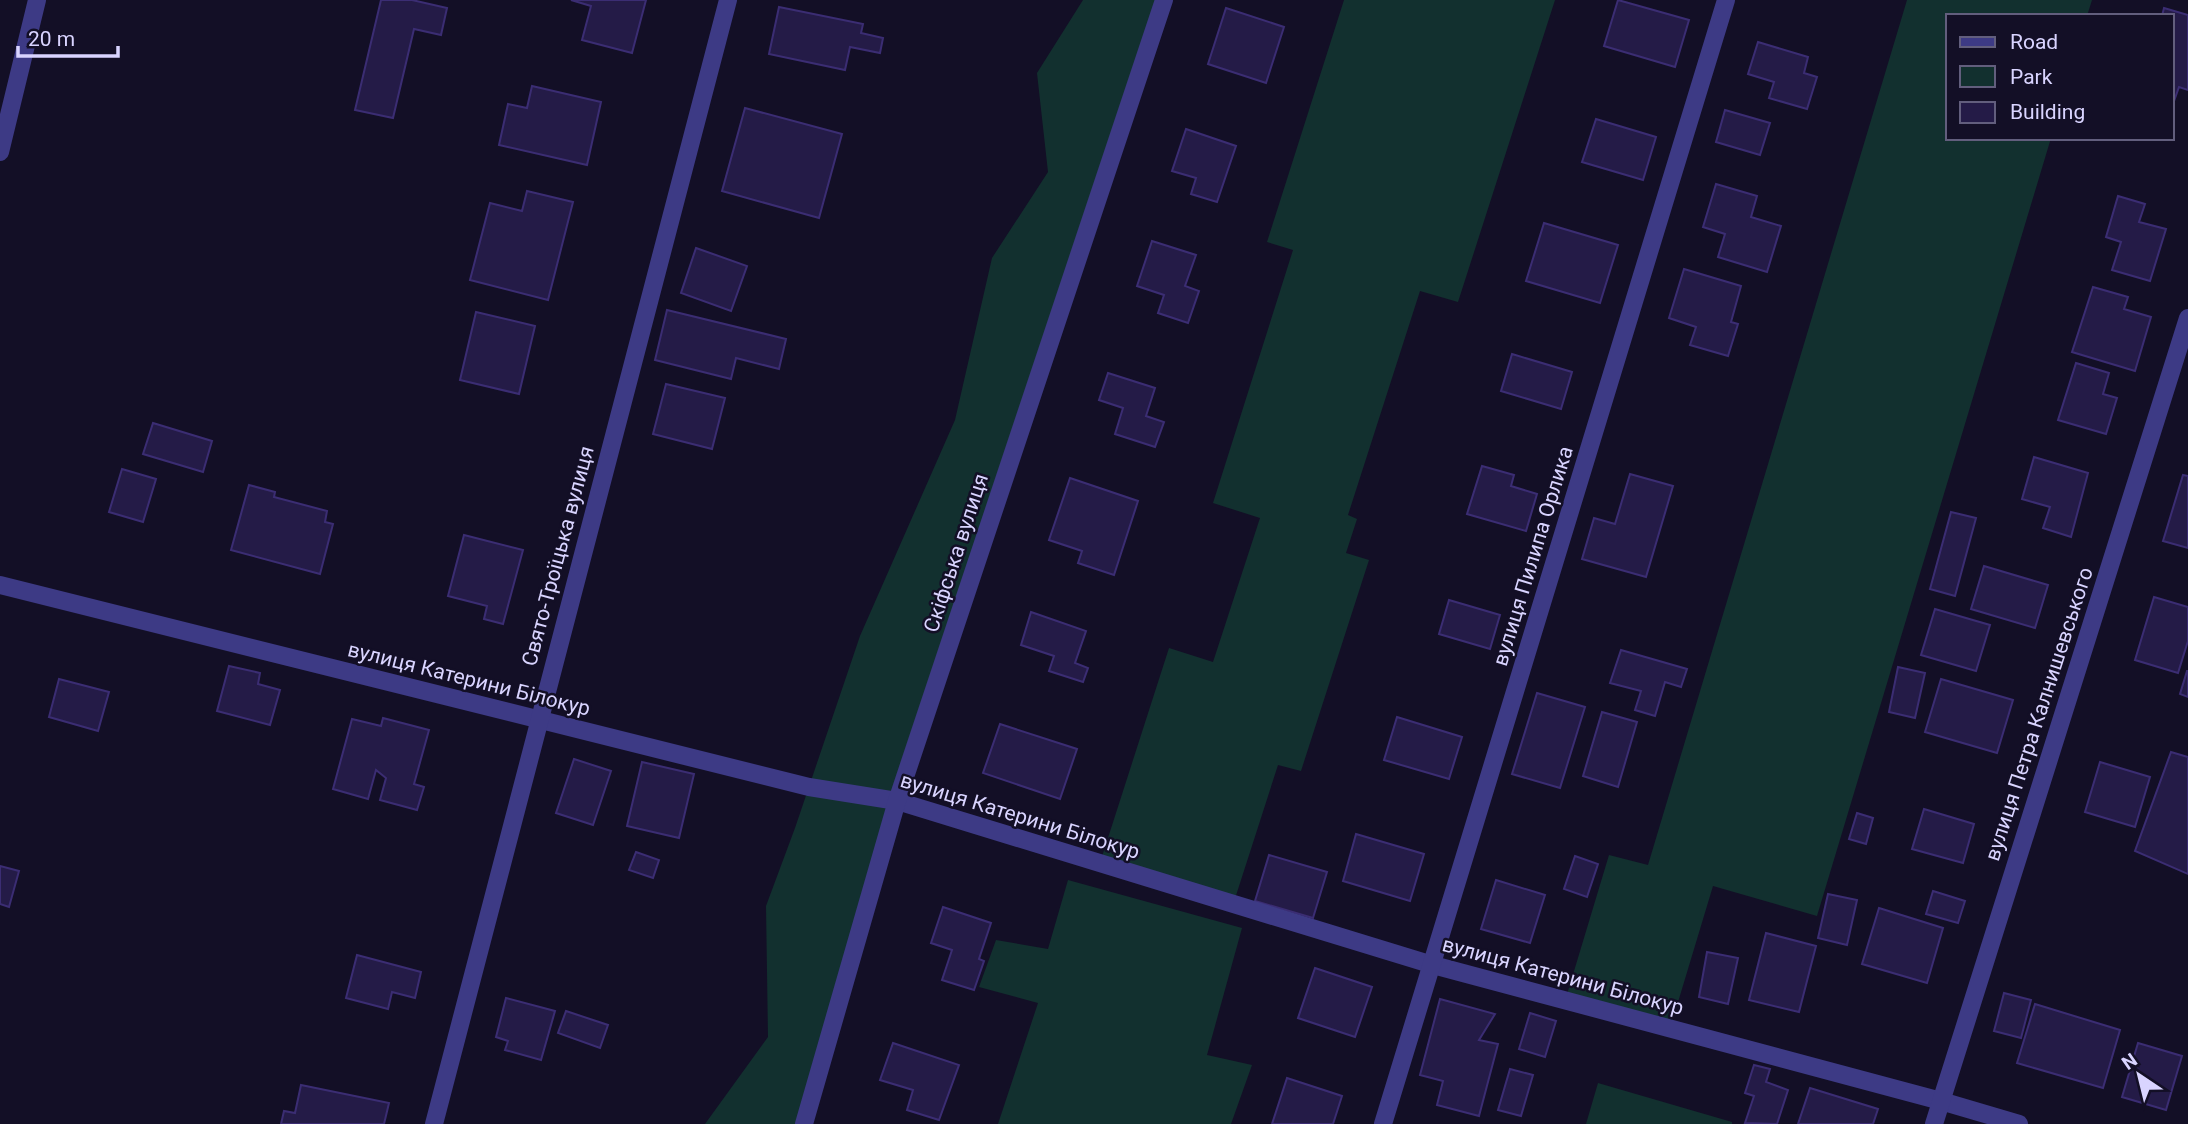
<svg xmlns="http://www.w3.org/2000/svg" width="2188" height="1124" font-family="Roboto,sans-serif">
<style>
.green{fill:#12302f}
.building{fill:#241b47;stroke:#3b2d73;stroke-width:2}
.lines{fill:none;stroke-linecap:round;stroke-linejoin:round}
.street{stroke:#3d3a85;stroke-width:18}
.labels{text-anchor:middle;dominant-baseline:central;stroke-width:5;stroke-linejoin:round;paint-order:stroke}
.street-label{font-size:21px;fill:#d9d4ff;stroke:#130f26}
</style>
<rect width="100%" height="100%" fill="#130f26"/>
<g class="green">
<path d="M1083,0H1164L897,801L804,1124H705L768,1037L766,906L795,828L860,636L955,420L992,258L1048,172L1037,73Z"/>
<path d="M1344,0H1555L1458,302L1420,291L1348,515L1357,519L1346,553L1369,560L1301,771L1278,765L1231,911L1098,869L1169,648L1213,662L1260,518L1213,503L1293,250L1267,242Z"/>
<path d="M1907,0H2092L2087,16H1948V138H2051L1817,916L1713,886L1669,1032L1565,1001L1609,855L1648,865Z"/>
<path d="M1068,880L1242,928L1207,1055L1252,1065L1231,1124H998L1038,1003L979,987L996,940L1048,949Z"/>
<path d="M1598,1083L1732,1122V1124H1586Z"/>
</g>
<g class="building">
<path d="M381,0H412L447,8L441,35L414,29L393,118L355,110Z"/>
<path d="M571,0H646L632,53L582,40L591,6Z"/>
<path d="M1618,0L1689,20L1675,67L1604,46Z"/>
<path d="M779,7L863,24L861,33L883,38L880,53L850,47L845,70L769,54Z"/>
<path d="M1226,8L1284,27L1266,83L1208,64Z"/>
<path d="M2164,8L2188,15V90L2179,87L2173,104L2172,16H2162Z"/>
<path d="M1758,42L1808,57L1804,73L1817,77L1807,109L1769,98L1774,82L1748,74Z"/>
<path d="M532,86L601,102L587,165L499,145L508,104L527,108Z"/>
<path d="M745,108L842,134L819,218L722,191Z"/>
<path d="M1725,110L1770,123L1760,155L1716,142Z"/>
<path d="M1596,119L1656,137L1643,180L1582,162Z"/>
<path d="M1186,129L1236,146L1217,202L1191,194L1196,178L1172,171Z"/>
<path d="M1716,184L1757,196L1751,217L1781,226L1767,272L1718,257L1725,234L1703,227Z"/>
<path d="M527,191L573,202L548,300L470,280L490,203L522,211Z"/>
<path d="M2118,196L2145,204L2139,222L2166,229L2150,281L2112,270L2121,242L2106,237Z"/>
<path d="M1544,223L1618,245L1600,303L1526,281Z"/>
<path d="M1152,241L1196,255L1185,286L1199,291L1188,323L1158,313L1164,295L1137,286Z"/>
<path d="M696,248L747,266L731,311L681,293Z"/>
<path d="M1684,269L1741,286L1731,322L1738,324L1728,356L1690,345L1696,327L1669,318Z"/>
<path d="M2093,287L2128,297L2124,309L2151,317L2135,371L2072,352Z"/>
<path d="M667,310L786,339L779,369L736,358L731,379L655,360Z"/>
<path d="M476,312L535,326L519,394L460,380Z"/>
<path d="M1512,354L1572,372L1561,409L1501,391Z"/>
<path d="M2076,363L2109,373L2103,394L2117,398L2106,434L2058,420Z"/>
<path d="M1108,373L1155,388L1146,416L1164,422L1155,447L1115,434L1123,408L1099,400Z"/>
<path d="M666,384L725,398L712,449L653,434Z"/>
<path d="M153,423L212,441L203,472L143,454Z"/>
<path d="M2034,457L2088,473L2071,537L2043,528L2050,507L2022,499Z"/>
<path d="M1482,466L1514,475L1511,486L1537,494L1526,531L1467,514Z"/>
<path d="M122,469L156,479L143,522L109,512Z"/>
<path d="M1630,474L1673,486L1646,577L1582,559L1594,518L1615,524Z"/>
<path d="M2183,475L2188,476V548L2163,541Z"/>
<path d="M1070,478L1138,501L1114,575L1078,563L1082,551L1049,540Z"/>
<path d="M249,485L275,492L274,497L327,511L325,522L333,524L320,574L231,550Z"/>
<path d="M1951,512L1976,518L1955,596L1930,589Z"/>
<path d="M464,535L523,550L503,624L484,619L487,606L448,596Z"/>
<path d="M1984,566L2048,585L2035,628L1971,609Z"/>
<path d="M2154,597L2188,607V641L2178,673L2135,660Z"/>
<path d="M1449,600L1500,615L1490,649L1439,634Z"/>
<path d="M1935,609L1990,625L1976,671L1921,655Z"/>
<path d="M1031,612L1086,631L1075,663L1088,668L1083,682L1049,671L1054,656L1021,645Z"/>
<path d="M1621,650L1687,669L1681,687L1665,682L1655,716L1635,710L1641,691L1610,683Z"/>
<path d="M229,666L260,673L258,684L280,690L270,725L217,711Z"/>
<path d="M1898,667L1925,673L1915,718L1889,712Z"/>
<path d="M2187,671H2188V697L2180,694Z"/>
<path d="M59,679L109,692L98,731L49,717Z"/>
<path d="M1941,679L2013,700L1997,753L1925,732Z"/>
<path d="M1537,693L1585,707L1560,788L1512,774Z"/>
<path d="M1602,712L1637,722L1618,787L1583,776Z"/>
<path d="M1397,717L1462,737L1449,779L1384,760Z"/>
<path d="M383,718L429,730L414,784L424,787L417,810L380,800L386,778L376,770L368,799L333,789L352,719L381,726Z"/>
<path d="M1000,724L1077,749L1060,799L983,773Z"/>
<path d="M2171,752L2188,757V874L2135,851Z"/>
<path d="M574,759L611,771L593,825L556,813Z"/>
<path d="M642,762L694,774L679,838L627,826Z"/>
<path d="M2100,762L2150,777L2135,827L2085,812Z"/>
<path d="M1924,809L1974,824L1963,863L1912,849Z"/>
<path d="M1857,813L1873,818L1866,844L1849,839Z"/>
<path d="M1356,834L1424,854L1410,901L1343,881Z"/>
<path d="M636,852L659,860L653,878L629,870Z"/>
<path d="M1269,855L1327,872L1313,918L1255,901Z"/>
<path d="M1575,856L1598,864L1587,897L1564,889Z"/>
<path d="M0,866L19,871L9,907L0,904Z"/>
<path d="M1496,880L1545,895L1530,943L1481,929Z"/>
<path d="M1933,891L1965,901L1958,923L1926,914Z"/>
<path d="M1828,894L1857,900L1847,945L1818,938Z"/>
<path d="M943,907L991,923L979,959L984,961L974,990L942,980L952,950L931,943Z"/>
<path d="M1879,908L1943,928L1927,983L1862,964Z"/>
<path d="M1766,933L1816,946L1799,1012L1749,1000Z"/>
<path d="M1707,952L1738,958L1728,1004L1699,997Z"/>
<path d="M357,955L421,972L415,998L392,992L388,1009L346,998Z"/>
<path d="M1315,968L1372,987L1355,1037L1298,1018Z"/>
<path d="M2004,993L2031,1000L2021,1038L1994,1031Z"/>
<path d="M506,998L555,1011L541,1060L505,1050L508,1041L496,1037Z"/>
<path d="M1440,999L1495,1014L1479,1040L1498,1044L1479,1116L1437,1105L1443,1081L1420,1075Z"/>
<path d="M2035,1004L2120,1030L2103,1088L2017,1063Z"/>
<path d="M566,1011L608,1025L600,1048L558,1033Z"/>
<path d="M1530,1013L1556,1021L1545,1057L1519,1049Z"/>
<path d="M893,1043L959,1065L939,1120L907,1110L913,1090L880,1080Z"/>
<path d="M2138,1043L2182,1056L2166,1110L2122,1097Z"/>
<path d="M1754,1065L1770,1069L1766,1082L1788,1090L1777,1124L1745,1123L1754,1096L1745,1093Z"/>
<path d="M1510,1069L1533,1075L1521,1116L1498,1110Z"/>
<path d="M1287,1078L1342,1096L1333,1124H1272Z"/>
<path d="M301,1085L389,1103L384,1124H281L284,1111L295,1113Z"/>
<path d="M1810,1088L1878,1109L1873,1124H1798Z"/>
</g>
<g class="lines">
<g class="street">
<path d="M0,152L37,0"/>
<path d="M0,585L809,787L897,801L1433,965L1941,1101L2019,1124"/>
<path d="M434,1124L728,0"/>
<path d="M804,1124L897,801L1164,0"/>
<path d="M1383,1124L1726,0"/>
<path d="M1934,1124L2188,318"/>
</g>
</g>
<g class="labels">
<g class="street-label">
<text transform="translate(956 553) rotate(-72)">Скіфська вулиця</text>
<text transform="translate(558 556) rotate(-75)">Свято-Троїцька вулиця</text>
<text transform="translate(1533 556) rotate(-73)">вулиця Пилипа Орлика</text>
<text transform="translate(469 679) rotate(14)">вулиця Катерини Білокур</text>
<text transform="translate(2039 714) rotate(-72)">вулиця Петра Калнишевського</text>
<text transform="translate(1020 816) rotate(17)">вулиця Катерини Білокур</text>
<text transform="translate(1563 976) rotate(15)">вулиця Катерини Білокур</text>
</g>
</g>
<rect x="1946" y="14" width="228" height="126" fill="#130f26" stroke="#625e7d" stroke-width="2"/>
<rect x="1960" y="37" width="35" height="10" fill="#3d3a85" stroke="#625e7d" stroke-width="2"/>
<text x="2010" y="49" font-size="21" fill="#d9d4ff">Road</text>
<rect x="1960" y="66" width="35" height="21" fill="#12302f" stroke="#625e7d" stroke-width="2"/>
<text x="2010" y="84" font-size="21" fill="#d9d4ff">Park</text>
<rect x="1960" y="102" width="35" height="21" fill="#241b47" stroke="#625e7d" stroke-width="2"/>
<text x="2010" y="119" font-size="21" fill="#d9d4ff">Building</text>
<g transform="translate(2139 1075) rotate(325)" stroke="#130f26" stroke-width="5" paint-order="stroke">
<path d="M0-5L12 26L0 18L-12 26Z" fill="#d9d4ff"/>
<text y="-10" font-size="19" font-weight="bold" text-anchor="middle" fill="#d9d4ff">N</text>
</g>
<path d="M18 46v10h100v-10" fill="none" stroke="#d9d4ff" stroke-width="3.5"/>
<text x="28" y="46" font-size="21" fill="#d9d4ff" stroke="#130f26" stroke-width="5" paint-order="stroke">20 m</text>
</svg>
